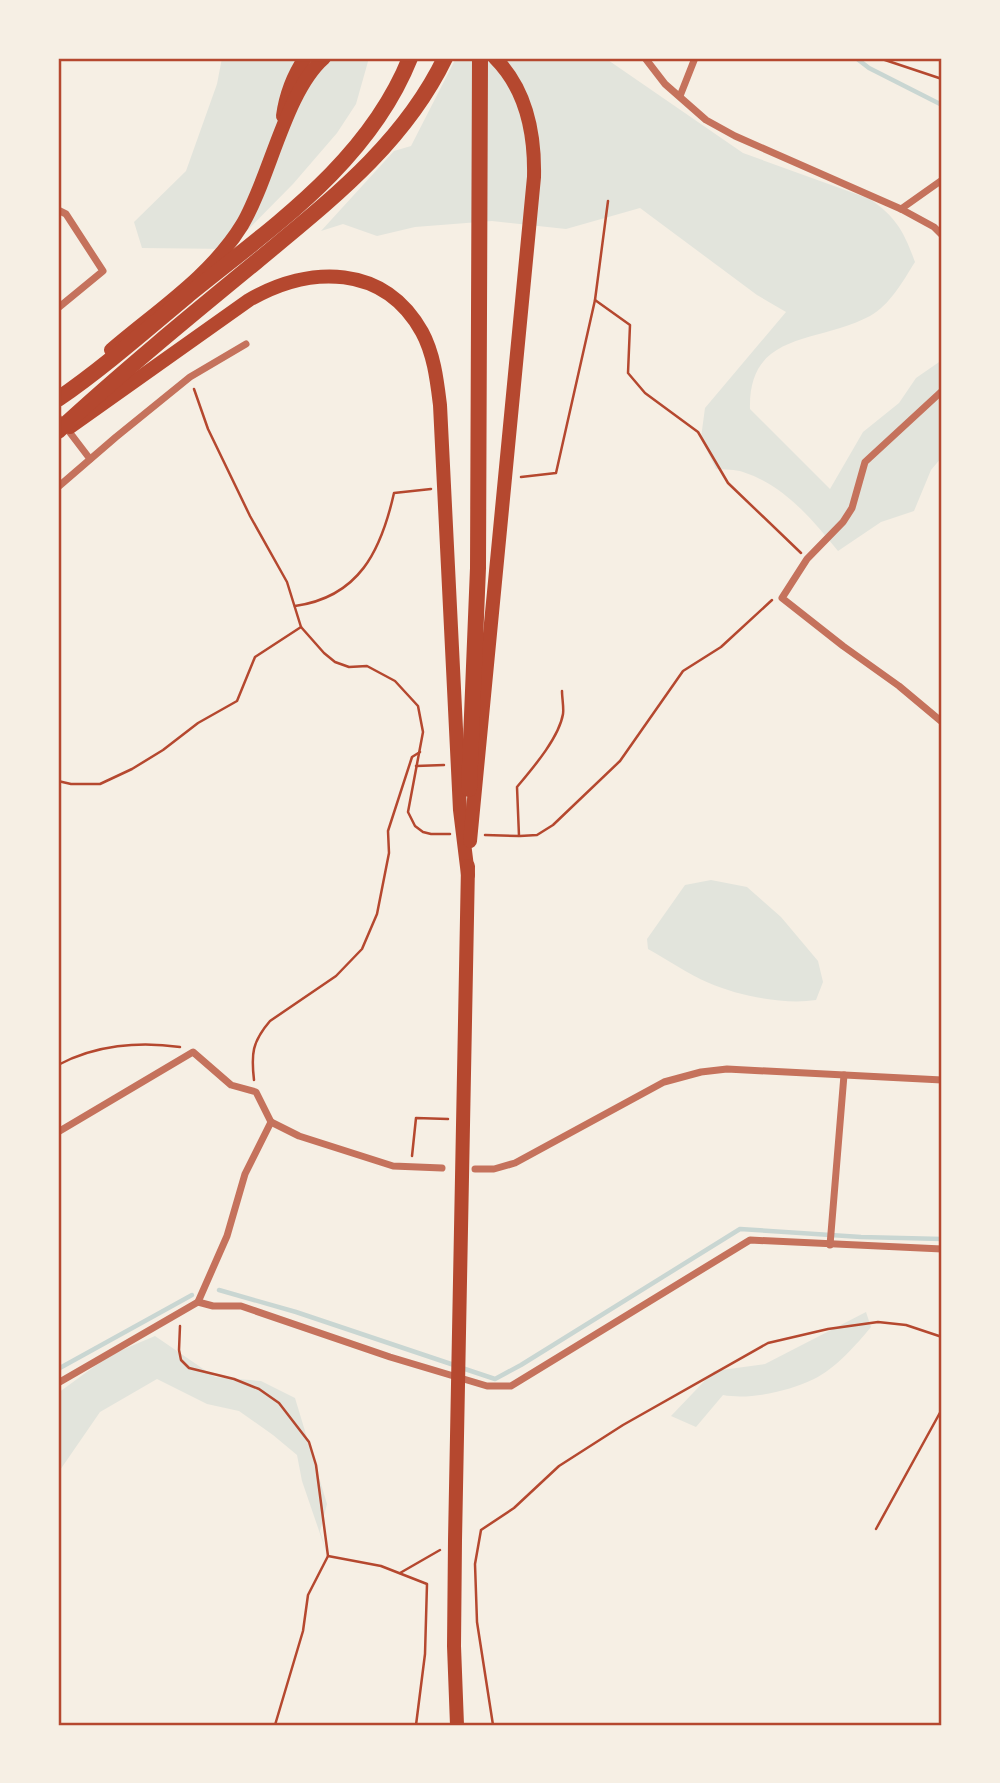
<svg xmlns="http://www.w3.org/2000/svg" width="1000" height="1783" font-family="'DM Sans',sans-serif">
<style>
.green{fill:#e2e4dc}
.lines{fill:none;stroke-linecap:round;stroke-linejoin:round}
.stream{stroke:#c9d6d2;stroke-width:4.5}
.path{stroke:#b5482f;stroke-width:2.5}
.minor{stroke:#c5725c;stroke-width:7}
.primary{stroke:#b5482f;stroke-width:14}
.motorway{stroke:#b5482f;stroke-width:16}
.neatline{fill:none;stroke:#b5482f;stroke-width:2.5}
</style>
<rect width="100%" height="100%" fill="#f6efe4"/>
<g class="green">
<path d="M222,58H369L356,104L337,133L293,184L229,249L142,248L134,222L186,171L217,84Z"/>
<path d="M456,58H605L743,153L870,199C897,218 904,232 915,262C903,281 890,305 870,316C818,344 748,330 750,409L830,489L863,432L899,403L916,378L942,360V457L931,470L914,511L881,522L838,551C812,519 784,485 743,472C735,469 725,470 716,469L701,438L705,408L786,312L757,295L640,208L566,229L492,221L415,227L377,236L343,224L321,231L394,151L411,146Z"/>
<path d="M711,880L747,887L781,917L818,961L823,982L816,1000C784,1005 739,996 709,983C688,974 668,960 648,949L647,939L685,885Z"/>
<path d="M866,1312L871,1327C857,1344 835,1369 814,1379C789,1391 751,1400 723,1395L696,1427L671,1416L714,1371L765,1364Z"/>
<path d="M155,1336L215,1377L261,1381L295,1398L327,1504L320,1531L329,1560L302,1481L297,1455L273,1435L239,1411L207,1404L157,1379L100,1412L58,1473V1393L110,1355Z"/>
</g>
<g class="lines">
<g class="stream">
<path d="M856,58L869,68L942,105"/>
<path d="M219,1290L296,1312L454,1365"/>
<path d="M462,1368L495,1379L521,1365L740,1229L861,1237L942,1239"/>
<path d="M58,1369L192,1295"/>
</g>
<g class="path">
<path d="M879,58L942,79"/>
<path d="M595,300L630,325L628,373L645,393L698,432L728,483L801,553"/>
<path d="M194,389L208,429L250,516L287,582L301,627L324,653L335,662L349,667L367,666L395,681L418,706L423,732L408,812L415,826L423,832L431,834H450"/>
<path d="M521,477L556,473L595,300L608,201"/>
<path d="M295,606C359,597 381,551 394,493L431,489"/>
<path d="M416,766L444,765"/>
<path d="M58,781L71,784H100L132,769L163,750L198,723L237,701L255,657L301,627"/>
<path d="M485,835L519,836L517,787C532,769 559,738 563,714C564,708 562,698 562,691"/>
<path d="M520,836L537,835L553,825L620,761L683,671L721,647L772,600"/>
<path d="M58,1065C95,1045 139,1041 180,1047"/>
<path d="M254,1080C251,1054 252,1042 270,1021L336,976L362,949L377,914L389,853L388,831L412,757L420,752"/>
<path d="M412,1156L416,1118L448,1119"/>
<path d="M180,1326L179,1350L181,1360L189,1368L234,1379L259,1389L279,1403L309,1442L316,1465L328,1556L308,1595L303,1631L275,1725"/>
<path d="M876,1529L942,1409"/>
<path d="M328,1556L381,1566L427,1584L425,1654L416,1725"/>
<path d="M400,1573L440,1550"/>
<path d="M493,1725L477,1622L475,1564L481,1530L514,1508L559,1466L623,1425L768,1343L828,1329L878,1322L906,1325L942,1337"/>
</g>
<g class="minor">
<path d="M645,58L665,84L706,120L735,136L901,209L934,227L942,235"/>
<path d="M680,96L695,58"/>
<path d="M901,209L942,180"/>
<path d="M58,210L66,214L103,271L58,308"/>
<path d="M942,391L865,462L852,508L843,522L807,559L782,598L843,646L899,686L942,722"/>
<path d="M58,417L90,459"/>
<path d="M58,487L116,437L190,377L246,344"/>
<path d="M58,1132L193,1052L231,1085L256,1092L271,1122L299,1136L393,1166L442,1168"/>
<path d="M475,1169H494L515,1163L664,1082L701,1072L727,1069L942,1080"/>
<path d="M830,1245L844,1075"/>
<path d="M198,1302L213,1306H241L390,1357L487,1386H511L750,1240L942,1249"/>
<path d="M58,1383L198,1302L227,1236L245,1174L271,1122"/>
</g>
<g class="primary">
<path d="M283,116C286,94 293,76 305,58"/>
<path d="M111,350C155,312 211,276 242,225C270,178 285,92 324,58"/>
<path d="M70,427L249,300C310,265 384,264 422,332C434,354 437,381 440,405L460,810L468,875"/>
<path d="M470,841L534,177C535,133 527,90 495,58"/>
<path d="M457,1725L454,1646L455,1540L468,866"/>
</g>
<g class="motorway">
<path d="M58,399C103,368 145,331 187,296C272,227 368,163 410,58"/>
<path d="M58,431C122,372 189,317 256,262C328,202 403,145 445,58"/>
<path d="M469,789L478,568L480,58"/>
</g>
</g>
<rect width="1000" height="1783" fill="none" stroke="#f6efe4" stroke-width="119"/>
<rect x="60" y="60" width="880" height="1664" class="neatline"/>
</svg>
